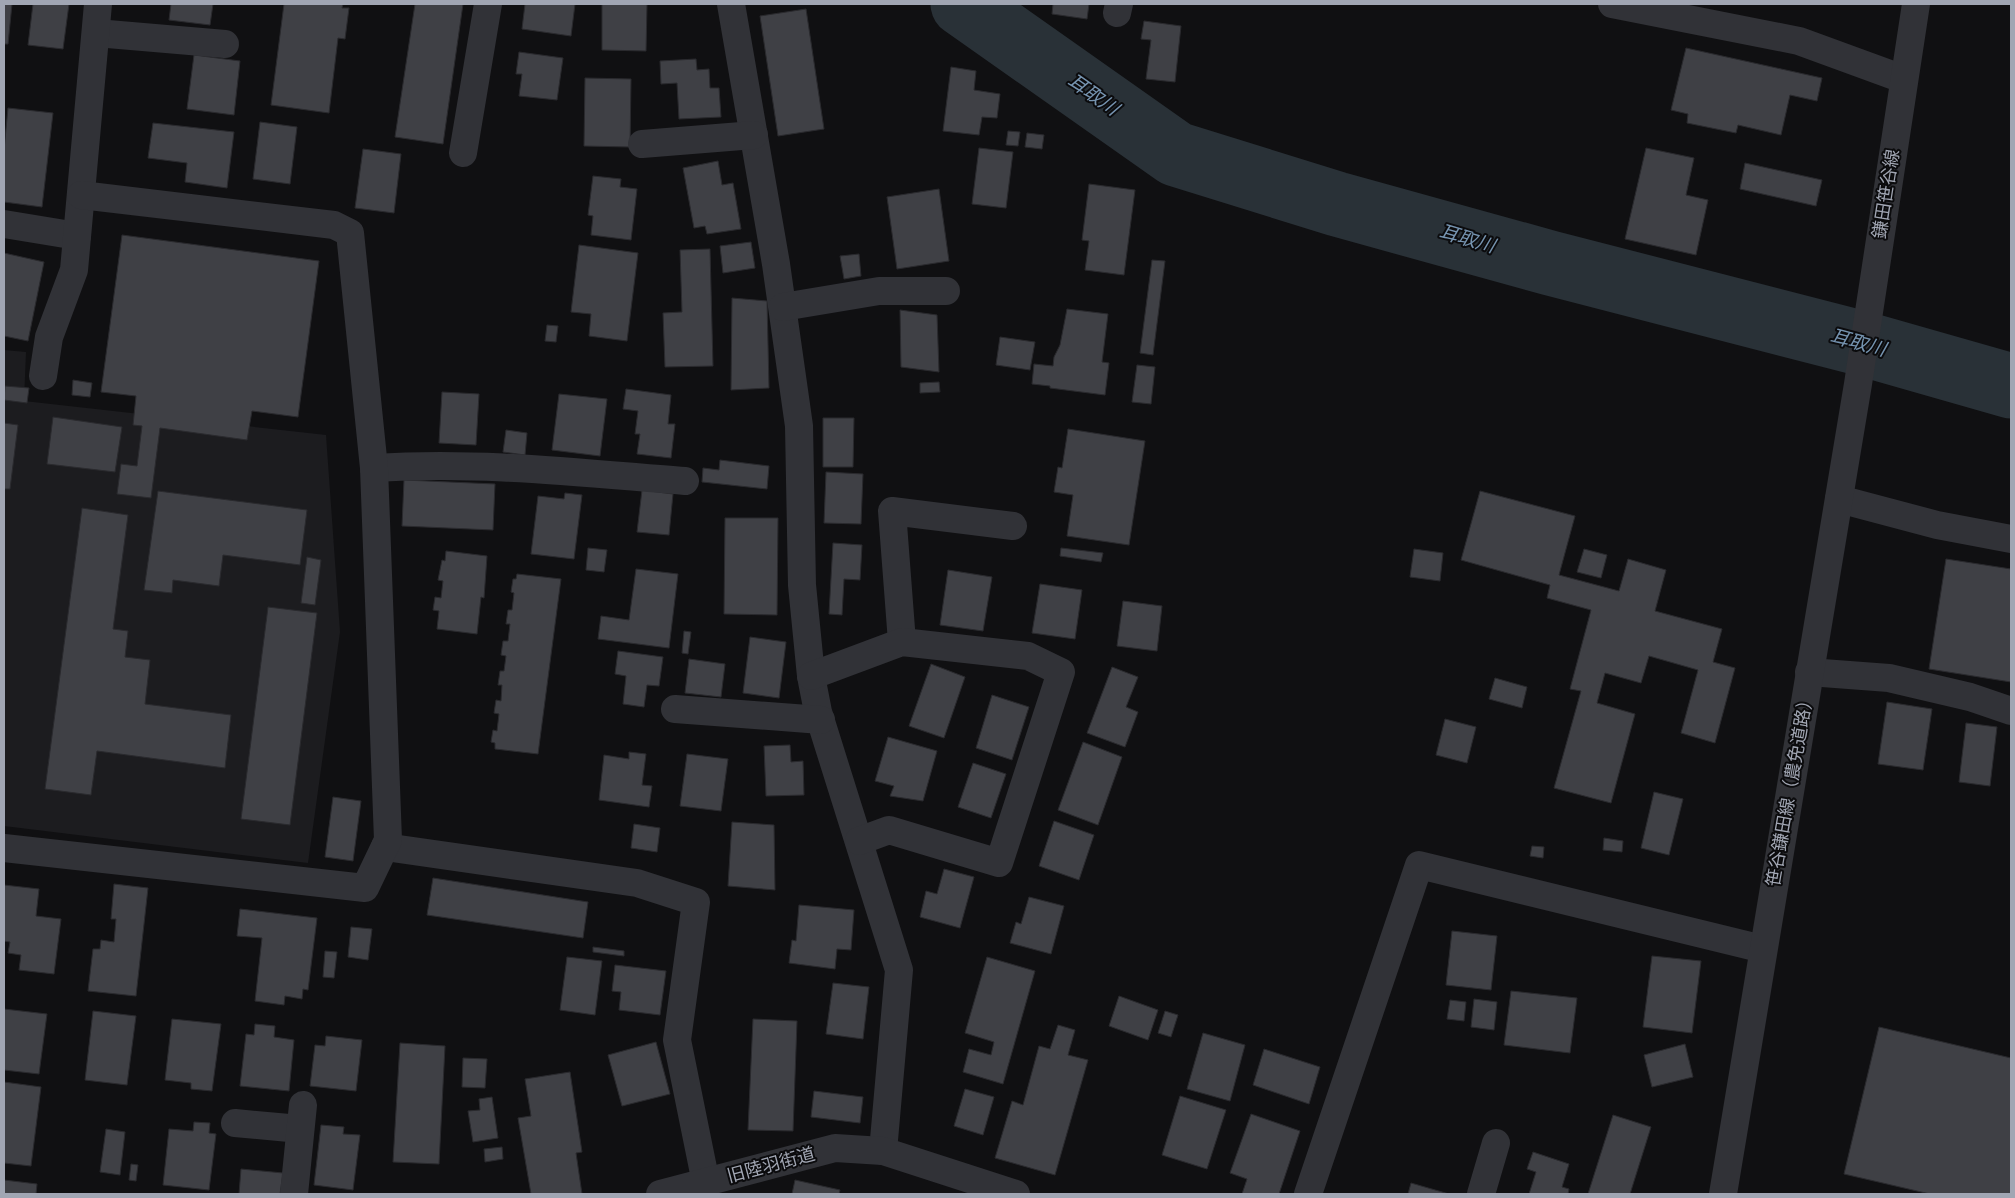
<svg xmlns="http://www.w3.org/2000/svg" width="2015" height="1198" font-family="Karla,'Noto Sans JP',sans-serif">
<style>
.built{fill:#1c1c1f}
.lines{fill:none;stroke-linecap:round;stroke-linejoin:round}
.river{stroke:#293137;stroke-width:65}
.building{fill:#3f4045;stroke:#2a2a2e}
.minor{stroke:#313237;stroke-width:28}
.labels{text-anchor:middle;dominant-baseline:central;stroke-width:4;stroke-linejoin:round;paint-order:stroke}
.street-label{font-size:18px;fill:#a1a6b3;stroke:#0b0b0d}
.water-label{font-size:19px;font-style:italic;fill:#7694b0;stroke:#0b0b0d}
</style>
<rect width="100%" height="100%" fill="#101012"/>
<path class="built" d="M4,350L26,352L24,401L326,435L340,632L308,863L4,826Z"/>
<g class="lines">
<path class="river" d="M963,4L1176,154L1337,204L1550,263L1864,344L2011,386"/>
</g>
<g class="building">
<path d="M4,4H12L8,44H4Z"/>
<path d="M33,4H69L63,49L28,45Z"/>
<path d="M171,4H213L210,25L169,20Z"/>
<path d="M284,4H343L342,8H349L345,39L338,38L329,113L271,105Z"/>
<path d="M415,4H463L443,144L395,137Z"/>
<path d="M525,4H575L571,36L522,29Z"/>
<path d="M602,4H647L646,51L602,50Z"/>
<path d="M1053,4H1089L1087,19L1052,14Z"/>
<path d="M806,9L824,129L778,136L760,16Z"/>
<path d="M1144,21L1181,26L1175,82L1146,79L1151,40L1141,39Z"/>
<path d="M1686,48L1822,78L1817,101L1790,95L1781,135L1738,125L1736,133L1687,123L1688,114L1671,110Z"/>
<path d="M519,52L563,58L557,100L519,96L522,74H516Z"/>
<path d="M194,55L240,61L234,115L187,109Z"/>
<path d="M696,59L697,70L709,69L710,88H719L721,117L679,119L677,83L661,84L660,61Z"/>
<path d="M951,67L976,71L974,90L1000,94L997,118L982,117L979,135L943,131Z"/>
<path d="M585,78L631,79L630,147L584,146Z"/>
<path d="M8,108L53,113L42,207L4,202V150Z"/>
<path d="M260,122L297,127L290,184L253,179Z"/>
<path d="M153,123L234,132L227,188L185,182L187,163L148,158Z"/>
<path d="M1008,131L1020,132L1018,146L1006,145Z"/>
<path d="M1027,133L1044,135L1042,149L1025,147Z"/>
<path d="M979,148L1013,152L1006,208L972,204Z"/>
<path d="M1646,148L1694,158L1686,195L1708,200L1696,255L1625,239Z"/>
<path d="M363,149L401,154L394,213L355,208Z"/>
<path d="M718,161L722,185L733,183L741,229L707,234L705,226L694,228L683,168Z"/>
<path d="M1745,163L1822,180L1816,206L1740,189Z"/>
<path d="M593,176L621,179L620,187L637,189L631,240L591,235L593,216L588,215Z"/>
<path d="M1089,184L1135,190L1124,275L1085,270L1089,241L1082,240Z"/>
<path d="M939,189L949,261L897,269L887,197Z"/>
<path d="M122,235L319,261L298,417L252,411L247,440L160,428L151,498L117,494L121,464L137,466L142,426L133,425L136,396L101,392Z"/>
<path d="M751,242L755,268L723,273L720,246Z"/>
<path d="M579,245L638,253L627,341L589,336L591,314L571,312Z"/>
<path d="M710,249L713,366L665,367L663,313L682,312L680,250Z"/>
<path d="M4,253L44,262L28,341L4,336Z"/>
<path d="M859,254L861,276L844,279L840,256Z"/>
<path d="M1152,260L1165,261L1153,355L1140,353Z"/>
<path d="M732,298L767,301L769,388L731,390Z"/>
<path d="M1067,309L1108,314L1102,362L1109,363L1105,395L1050,388V386L1032,384L1034,364L1053,366L1054,357L1060,345Z"/>
<path d="M900,310L937,315L939,372L901,367Z"/>
<path d="M547,325L558,326L556,342L545,341Z"/>
<path d="M1000,337L1035,342L1030,370L996,365Z"/>
<path d="M1137,365L1155,367L1151,404L1132,402Z"/>
<path d="M73,380L92,383L90,397L72,395Z"/>
<path d="M939,382L940,392L920,393V383Z"/>
<path d="M5,386L29,388L27,403L4,400Z"/>
<path d="M626,389L671,395L668,424H675L671,458L637,454L640,434H635L638,411L623,409Z"/>
<path d="M442,392L479,394L476,445L439,443Z"/>
<path d="M559,394L607,399L600,456L552,450Z"/>
<path d="M53,417L122,427L115,472L47,464Z"/>
<path d="M823,418H854L853,467H823Z"/>
<path d="M4,423L18,425L10,489H4Z"/>
<path d="M1068,429L1145,441L1129,545L1067,536L1073,495L1054,492L1058,467L1062,468Z"/>
<path d="M506,430L527,433L525,455L503,452Z"/>
<path d="M720,460L769,466L767,489L702,482L703,468L719,470Z"/>
<path d="M826,472L863,474L861,524L824,523Z"/>
<path d="M404,480L495,484L493,530L402,526Z"/>
<path d="M642,490L673,494L669,535L637,532Z"/>
<path d="M158,491L307,510L300,565L223,555L219,586L173,580L172,593L144,590Z"/>
<path d="M1480,491L1575,516L1559,575L1619,591L1628,559L1666,570L1655,611L1722,629L1713,662L1735,668L1715,743L1681,733L1698,670L1649,656L1641,683L1605,673L1597,703L1635,714L1611,803L1554,788L1579,698L1581,691L1570,689L1591,610L1547,598L1550,585L1461,560Z"/>
<path d="M565,493L582,495L574,559L531,554L538,496L564,499Z"/>
<path d="M82,508L128,515L113,629L128,631L125,657L150,660L145,704L231,715L225,768L97,751L91,795L45,789Z"/>
<path d="M725,518H778L777,615L724,614Z"/>
<path d="M833,543L862,545L860,580L844,579L842,615L829,614Z"/>
<path d="M588,548L607,550L604,572L586,570Z"/>
<path d="M1061,548L1103,553L1101,562L1060,556Z"/>
<path d="M1414,549L1443,553L1440,581L1410,577Z"/>
<path d="M1584,549L1607,555L1601,578L1577,572Z"/>
<path d="M446,551L487,556L484,598L481,597L477,634L437,629L439,611L433,610L435,597L441,598L443,581L438,580L442,560L445,561Z"/>
<path d="M307,557L321,560L315,605L301,603Z"/>
<path d="M1946,559L2011,569V682L1929,669Z"/>
<path d="M636,569L678,574L669,648L598,639L601,616L629,620Z"/>
<path d="M948,570L992,577L983,631L940,625Z"/>
<path d="M517,574L561,579L538,754L495,749V743L491,742L493,730L497,731L499,714L494,713L496,700L501,701L502,685H498L500,671H504L506,656L501,655L503,641H508L510,624H506L508,610H512L514,593L511,592L513,579H516Z"/>
<path d="M1040,584L1082,590L1075,639L1032,633Z"/>
<path d="M1123,601L1162,606L1157,651L1117,646Z"/>
<path d="M268,607L317,613L290,825L241,819Z"/>
<path d="M684,631L691,632L688,654L682,653Z"/>
<path d="M750,637L786,642L779,698L743,693Z"/>
<path d="M618,651L663,657L659,686L647,685L644,707L623,704L626,676L615,674Z"/>
<path d="M689,659L725,664L721,697L685,693Z"/>
<path d="M931,664L965,677L944,738L909,726Z"/>
<path d="M1112,667L1138,677L1126,707L1138,712L1125,747L1087,733Z"/>
<path d="M1495,678L1527,687L1522,708L1489,699Z"/>
<path d="M992,695L1029,707L1012,760L976,748Z"/>
<path d="M1887,702L1932,709L1923,770L1878,764Z"/>
<path d="M1445,719L1476,727L1467,763L1436,755Z"/>
<path d="M1966,723L1997,727L1990,786L1959,782Z"/>
<path d="M888,737L937,751L923,801L890,796L894,786L875,781Z"/>
<path d="M1083,742L1122,757L1098,825L1058,810Z"/>
<path d="M790,745L791,762L803,761L804,795L766,796L764,746Z"/>
<path d="M629,752L646,754L642,785L652,786L649,807L599,800L604,755L629,759Z"/>
<path d="M687,754L728,759L721,811L680,806Z"/>
<path d="M973,763L1006,774L991,818L958,807Z"/>
<path d="M1654,792L1683,799L1669,855L1641,848Z"/>
<path d="M333,797L361,801L353,861L325,857Z"/>
<path d="M1054,821L1094,835L1079,880L1039,866Z"/>
<path d="M732,822L774,825L775,890L728,886Z"/>
<path d="M634,824L660,828L657,852L631,848Z"/>
<path d="M1604,838L1623,841L1622,852L1603,850Z"/>
<path d="M1532,846L1544,847L1543,858L1530,856Z"/>
<path d="M944,869L974,877L960,928L920,917L926,891L937,894Z"/>
<path d="M433,878L588,902L583,938L427,915Z"/>
<path d="M114,884L148,888L136,996L88,991L93,949H100L101,940L114,942L116,919H111Z"/>
<path d="M4,885L39,889L36,916L61,919L54,974L19,970L21,955L8,953L10,942L4,941Z"/>
<path d="M1029,897L1064,906L1051,954L1010,943L1016,922L1021,924Z"/>
<path d="M799,905L854,910L851,950L837,949L835,969L789,963L792,940L796,941Z"/>
<path d="M240,909L317,918L308,990L303,989L302,999L285,996L284,1005L255,1001L262,938L237,936Z"/>
<path d="M351,927L372,929L368,960L348,957Z"/>
<path d="M1452,931L1497,936L1491,990L1446,985Z"/>
<path d="M593,947L624,951V956L593,952Z"/>
<path d="M325,951L337,952L334,978L323,977Z"/>
<path d="M1652,956L1701,961L1692,1033L1643,1027Z"/>
<path d="M567,957L602,961L595,1015L560,1010Z"/>
<path d="M987,957L1035,971L1003,1084L963,1072L969,1049L991,1055L994,1042L965,1033Z"/>
<path d="M615,965L666,971L660,1015L619,1010L621,992L612,991Z"/>
<path d="M833,983L869,987L863,1039L826,1034Z"/>
<path d="M1511,991L1577,998L1570,1053L1504,1045Z"/>
<path d="M1119,996L1158,1010L1148,1040L1109,1026Z"/>
<path d="M1474,999L1497,1002L1494,1030L1471,1027Z"/>
<path d="M1450,1000L1466,1002L1464,1021L1447,1019Z"/>
<path d="M4,1009L47,1014L39,1074L4,1070Z"/>
<path d="M93,1011L136,1016L127,1085L85,1080Z"/>
<path d="M1165,1011L1178,1015L1171,1037L1158,1033Z"/>
<path d="M172,1019L221,1024L212,1091L191,1089V1083L165,1080Z"/>
<path d="M753,1019L797,1021L793,1131L748,1130Z"/>
<path d="M255,1024L275,1026L274,1037L294,1040L289,1091L240,1086L246,1034L254,1035Z"/>
<path d="M1058,1025L1075,1030L1068,1055L1088,1060L1055,1175L995,1158L1012,1101L1023,1105L1039,1046L1050,1049Z"/>
<path d="M1879,1027L2011,1058V1194H1930L1844,1174Z"/>
<path d="M1203,1033L1245,1045L1230,1101L1187,1089Z"/>
<path d="M326,1036L362,1040L356,1091L310,1086L315,1045L325,1046Z"/>
<path d="M656,1042L670,1094L622,1106L608,1055Z"/>
<path d="M400,1043L445,1046L439,1164L393,1162Z"/>
<path d="M1685,1044L1693,1077L1652,1087L1644,1055Z"/>
<path d="M1264,1049L1320,1067L1309,1104L1253,1085Z"/>
<path d="M463,1058L487,1059L485,1088L462,1087Z"/>
<path d="M570,1072L582,1152L576,1153L582,1194H531L518,1118L531,1116L525,1079Z"/>
<path d="M4,1082L41,1087L31,1166L4,1163Z"/>
<path d="M965,1089L994,1097L983,1135L954,1126Z"/>
<path d="M814,1091L863,1097L860,1123L811,1117Z"/>
<path d="M1180,1096L1226,1110L1207,1169L1162,1155Z"/>
<path d="M492,1097L498,1138L473,1142L468,1111L480,1110L479,1099Z"/>
<path d="M1251,1114L1300,1131L1279,1194H1242L1247,1179L1230,1173Z"/>
<path d="M1613,1115L1651,1127L1630,1194H1588Z"/>
<path d="M194,1122L210,1123L209,1133L216,1134L209,1190L163,1185L169,1129L193,1131Z"/>
<path d="M321,1125L344,1127L343,1134L360,1135L353,1190L314,1185Z"/>
<path d="M106,1129L125,1132L120,1175L100,1172Z"/>
<path d="M502,1147L503,1159L485,1162L484,1149Z"/>
<path d="M1533,1152L1569,1164L1562,1187L1569,1189L1568,1194H1529L1536,1172L1527,1169Z"/>
<path d="M131,1164L138,1165L136,1181L129,1180Z"/>
<path d="M241,1169L283,1173L280,1194H239Z"/>
<path d="M4,1180L37,1184L36,1194H4Z"/>
<path d="M795,1180L840,1190L839,1194H792Z"/>
<path d="M1411,1183L1449,1194H1408Z"/>
</g>
<g class="lines">
<g class="minor">
<path d="M731,4L776,264L799,426L802,585L811,676L818,712L899,970L883,1151"/>
<path d="M1612,4L1799,41L1903,79"/>
<path d="M1117,13L1119,4"/>
<path d="M96,33L225,44"/>
<path d="M642,144L754,135"/>
<path d="M463,153L488,4"/>
<path d="M4,224L77,236"/>
<path d="M783,307L879,291H946"/>
<path d="M43,376L49,337L74,270L98,4"/>
<path d="M374,468C478,461 582,473 685,481"/>
<path d="M1839,499L1937,525L2011,539"/>
<path d="M902,642L892,511L1013,526"/>
<path d="M1809,672L1889,678L1970,697L2011,711"/>
<path d="M811,676L902,642L1028,656L1061,672L999,863L889,830L859,841"/>
<path d="M675,709L821,720"/>
<path d="M385,847L637,883L696,902L677,1040L706,1183"/>
<path d="M4,848L365,888L388,840L374,468L350,233L334,225L81,195"/>
<path d="M235,1123L300,1129"/>
<path d="M294,1194L303,1105"/>
<path d="M660,1194L835,1148L883,1151L1016,1194"/>
<path d="M1308,1194L1419,865L1763,949"/>
<path d="M1481,1194L1496,1143"/>
<path d="M1723,1194L1858,384L1916,4"/>
</g>
</g>
<g class="labels">
<g class="street-label">
<text transform="translate(1886 194) rotate(-81)">鎌田笹谷線</text>
<text transform="translate(1790 789) rotate(-80)">笹谷鎌田線（農免道路）</text>
<text transform="translate(771 1165) rotate(-15)">旧陸羽街道</text>
</g>
<g class="water-label">
<text transform="translate(1093 95) rotate(35)">耳取川</text>
<text transform="translate(1467 239) rotate(16)">耳取川</text>
<text transform="translate(1858 343) rotate(15)">耳取川</text>
</g>
</g>
<rect width="2015" height="1198" fill="none" stroke="#a1a6b3" stroke-width="10"/>
</svg>
